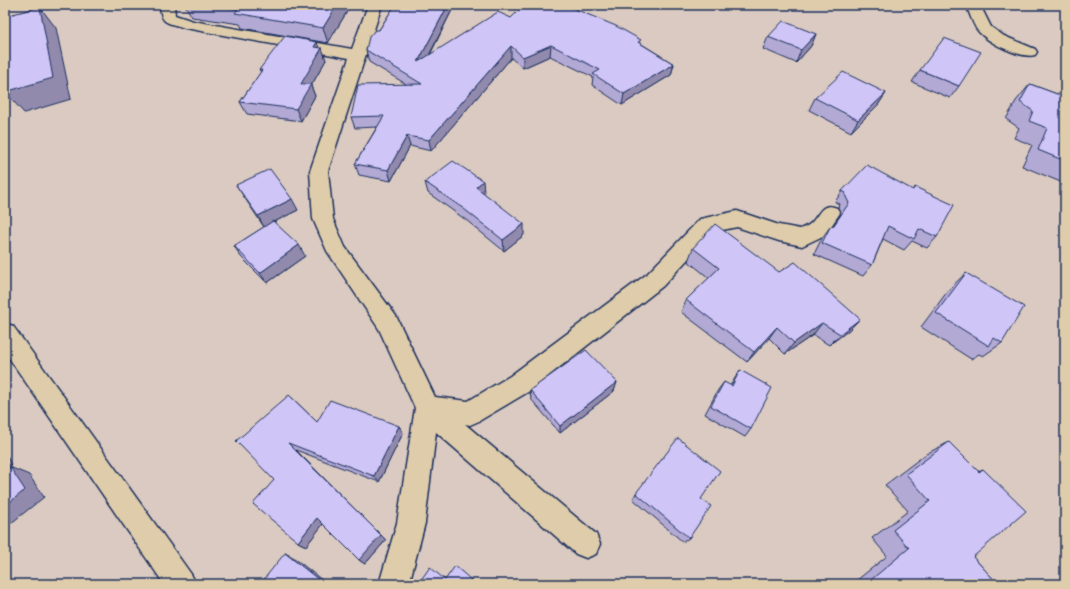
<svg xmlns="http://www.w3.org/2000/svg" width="1070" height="589" font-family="Dekko,sans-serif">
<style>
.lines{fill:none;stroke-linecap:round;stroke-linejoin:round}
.minor-casing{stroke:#1b2f5e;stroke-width:3}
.minor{fill:#deccaa;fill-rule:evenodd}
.wall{fill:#b2a9d4;stroke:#1b2f5e}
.shaded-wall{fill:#918aad;stroke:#1b2f5e}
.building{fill:#cfc5f7;stroke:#1b2f5e}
</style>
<rect width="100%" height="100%" fill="#dacac1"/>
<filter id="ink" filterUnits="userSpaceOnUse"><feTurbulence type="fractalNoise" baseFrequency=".025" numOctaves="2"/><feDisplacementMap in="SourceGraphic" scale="8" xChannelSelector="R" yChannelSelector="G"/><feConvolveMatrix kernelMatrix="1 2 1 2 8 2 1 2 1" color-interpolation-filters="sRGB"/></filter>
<g filter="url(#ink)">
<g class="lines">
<g class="minor-casing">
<g id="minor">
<path d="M160,5H174L175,15L193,21L352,49L368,5H382L328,171L333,219L345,247L396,316L435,397L468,401L510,376L647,274L700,219L737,211L779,225L800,229C804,227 808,226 811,223C821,213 821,202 837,208L840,213L825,235L802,246L779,241L737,227L713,232L663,286L528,392L479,421L470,425L465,424L596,534L600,544L596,554L586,558L576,554L436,432L425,523L409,584H379L397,523L415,408L379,329L327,251L313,219L310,171L349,58L185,28C167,22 161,25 160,5Z"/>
<path d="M966,5H980L991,27L1004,36L1035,49L1037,52L1035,55C1022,59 989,43 980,33C973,27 970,13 966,5Z"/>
<path d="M5,323L13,326L191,574L196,584H164L5,352Z"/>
</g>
</g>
<use href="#minor" class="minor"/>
</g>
<g class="wall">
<path d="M185,5H351L328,43L242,28L240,24L192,17Z"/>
<path d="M395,5H456L454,6L430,55L511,18L640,43L674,64L671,75L622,105L592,85L593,77L550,56L523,68L511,58L431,151L410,146L391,181L359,175L355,164L377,127L355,128L351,117L406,84L369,62L366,50Z"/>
<path d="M816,34L811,46L796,63L763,49L768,37Z"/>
<path d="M319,47L326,60L311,86L315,96L301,121L247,114L240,102L261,72L259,70Z"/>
<path d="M920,70L959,86L950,98L912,82Z"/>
<path d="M1030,84L1065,97V180L1063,183L1022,166L1032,145L1014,138L1019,128L1006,119L1016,101Z"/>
<path d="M886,93L878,105L851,132L809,110L815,98Z"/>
<path d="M425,182L484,192V193L524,235L504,251L466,220L428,193Z"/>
<path d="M236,185L298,210L274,222L305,256L267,283L241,257L234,246L264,227Z"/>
<path d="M915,187L937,237L927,248L912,241L904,250L883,239L872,265L863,276L814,254L822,238L830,227L834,225L841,214L838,207L839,204L835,202L842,191L913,190Z"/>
<path d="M693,248L779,272L860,319L849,330L829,345L813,335L785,354L769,338L747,362L681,312L686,300L709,278L688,261Z"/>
<path d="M966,273L1002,343L983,356L979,354L971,359L921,327L950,288Z"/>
<path d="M740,370L751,429L745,437L705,414L718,390L724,382L730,386Z"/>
<path d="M617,382L614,391L560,433L531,399L530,390Z"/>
<path d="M289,395L317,422L399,426L403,433L379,482L296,450L386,540L365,564L359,560L323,524L306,546L298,542L274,480Z"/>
<path d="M949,442L978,471L983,469L973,557L998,584H852L887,556L872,538L908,511L885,485L926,454Z"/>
<path d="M636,493L701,499L689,538L683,542L633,499Z"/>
</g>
<g class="shaded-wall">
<path d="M337,5H351L328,43L323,28Z"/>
<path d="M448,5H456L454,6L420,73L418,62Z"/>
<path d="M40,7L56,28L71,99L24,113L5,92Z"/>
<path d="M816,34L811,46L796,63L801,50Z"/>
<path d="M317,42L320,51L322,48L326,60L311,86L315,96L301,121L296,109L301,84L314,47Z"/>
<path d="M551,45L550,56L523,68V57Z"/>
<path d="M511,46V58L431,151L429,140Z"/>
<path d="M674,64L671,75L622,105L624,94Z"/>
<path d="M886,93L878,105L851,132L858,120Z"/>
<path d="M407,136L410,146L391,181L388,170Z"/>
<path d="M483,181L484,192L477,198L476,187Z"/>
<path d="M292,199L298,210L264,227L258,216Z"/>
<path d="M524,224V235L504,251L503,240Z"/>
<path d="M299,245L305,256L267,283L260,273Z"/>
<path d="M860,319L849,330L829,345L840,334Z"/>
<path d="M822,323L813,335L785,354L794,343Z"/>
<path d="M777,327L769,338L747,362L754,352Z"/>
<path d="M617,382L614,391L560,433V426Z"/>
<path d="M399,426L403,433L379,482L374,476Z"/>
<path d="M288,443L386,540L365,564L359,560Z"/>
<path d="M5,451L12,468L29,475L44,497L5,528Z"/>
<path d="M317,518L324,523L306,546L298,542Z"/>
<path d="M285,553L293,557L327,584H324Z"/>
</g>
<g class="building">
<path d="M207,5H337L323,28L235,13L238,9Z"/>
<path d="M395,5H448L418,62L498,12L511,18L524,5H565L616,26L641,40L638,42L674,64L624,94L593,74L600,70L551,45L523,57L511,46L429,140L407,136L388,170L355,164L384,116L351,117L358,85L422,84L366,50L369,37L375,30H379Z"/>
<path d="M40,7L53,78L5,92V16Z"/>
<path d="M783,21L816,34L801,50L768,37Z"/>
<path d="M285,36L317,42L314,47L322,48L301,84H311L296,109L240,102L262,70H259Z"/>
<path d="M944,38L981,52L959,86L920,70Z"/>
<path d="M843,72L886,93L858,120L815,98Z"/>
<path d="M1030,84L1065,97V161L1038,150L1047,128L1029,121L1033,111L1020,102Z"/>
<path d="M453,161L483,181L476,187L524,224L503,240L464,209L425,182Z"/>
<path d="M867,165L913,190L915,187L954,205L937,237L919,229L914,239L888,226L872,265L822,243L830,227L834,225L849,203L845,195L846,193L842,191Z"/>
<path d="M270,169L292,199L258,216L236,185Z"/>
<path d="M273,221L299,245L260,273L234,246Z"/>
<path d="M715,224L779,272L795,262L860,319L840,334L822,323L794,343L777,327L754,352L686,300L719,268L693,248Z"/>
<path d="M966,273L1024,307L1002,343L994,338L989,346L936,313Z"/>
<path d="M586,350L617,382L560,426L530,390Z"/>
<path d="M740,370L772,388L751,429L711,406L724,382L732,386Z"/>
<path d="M289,395L317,422L330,400L399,426L374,476L288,443L381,535L359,560L317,518L298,542L253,504L274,480L236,441Z"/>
<path d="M678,438L720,471L701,499L711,506L689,538L636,493Z"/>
<path d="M949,442L979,472L983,469L1026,511L973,557L998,584H866L909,548L893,530L930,501L906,474Z"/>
<path d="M10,467L25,490L5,506V471Z"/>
<path d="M285,553L324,584H260Z"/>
<path d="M455,566L476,584H418L430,567L445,580Z"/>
<path d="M669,581L673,584H668Z"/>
</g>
</g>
<rect width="1070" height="589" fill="none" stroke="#deccaa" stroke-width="20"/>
<rect x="10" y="10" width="1050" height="569" fill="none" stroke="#1b2f5e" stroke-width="1.5" filter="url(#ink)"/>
</svg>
